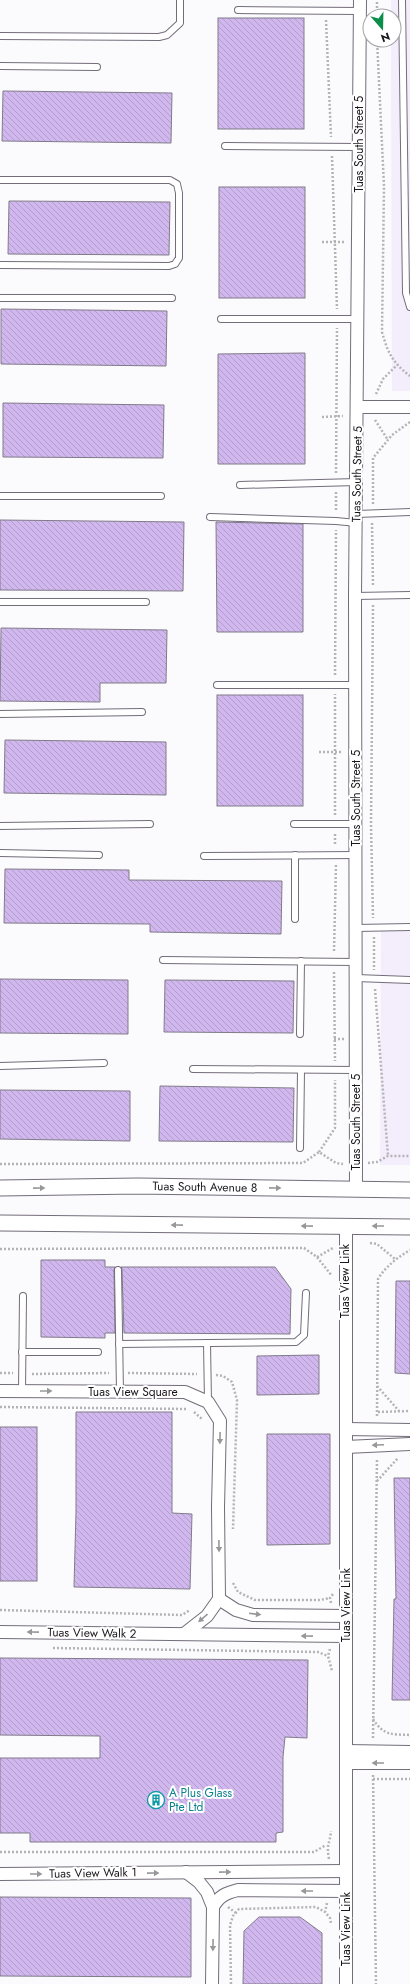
<svg xmlns="http://www.w3.org/2000/svg" width="410" height="1984" font-family="Jost,sans-serif">
<style>
.built{fill:#f4eefc}
.building{fill:url(#building-back-hatch);stroke:#817b89}
.lines{fill:none;stroke-linecap:round;stroke-linejoin:round}
.service-casing{stroke:#736d7a;stroke-width:8}
.minor-casing{stroke:#736d7a;stroke-width:14}
.tertiary-casing{stroke:#736d7a;stroke-width:17}
.path{stroke:#b4b3b7;stroke-width:2.5;stroke-dasharray:2 2;stroke-linecap:butt}
.service{stroke:#fff;stroke-width:6}
.minor{stroke:#fff;stroke-width:12}
.tertiary{stroke:#fff;stroke-width:15}
.oneway{fill:#989799}
.labels{text-anchor:middle;dominant-baseline:central;stroke-width:4;stroke-linejoin:round;paint-order:stroke}
.street-label{font-size:12px;fill:#19171c;stroke:#fff}
.culture-label{font-size:12px;fill:#0d838f;stroke:#fff;text-anchor:start}
</style>
<defs>
<pattern id="building-back-hatch" width="6" height="6" patternUnits="userSpaceOnUse"><rect width="6" height="6" fill="#d0b8ee"/><path d="M-1 5l2 2M0 0l6 6M5-1l2 2" fill="none" stroke="#b29dcc"/></pattern>
</defs>
<rect width="100%" height="100%" fill="#fbfafd"/>
<g class="built">
<path d="M391,0H410V391H392L391,40H394V16H391Z"/>
<path d="M381,928H410V1165H380Z"/>
</g>
<g class="building">
<rect x="218" y="18" width="86" height="111"/>
<path d="M3,91L172,93L171,143L2,141Z"/>
<rect x="219" y="187" width="86" height="111"/>
<path d="M9,201L170,202L169,255L8,254Z"/>
<path d="M1,309L167,311L166,366L1,364Z"/>
<path d="M305,353V464H218V354Z"/>
<path d="M3,403L164,405L163,458L3,457Z"/>
<path d="M0,520L184,522L183,591L0,590Z"/>
<path d="M216,522L303,524V632H217Z"/>
<path d="M1,628L167,630L166,683H100V702L0,701Z"/>
<rect x="217" y="695" width="86" height="111"/>
<path d="M5,740L166,742V795L4,793Z"/>
<path d="M5,869L129,870V880L282,881L281,934L150,932V924L4,923Z"/>
<path d="M0,979L128,980V1034L0,1033Z"/>
<path d="M165,980L294,981L293,1033L164,1032Z"/>
<path d="M160,1086L294,1088L293,1142L159,1141Z"/>
<path d="M0,1090L130,1091V1141L0,1139Z"/>
<path d="M41,1260H105V1267H115L114,1270L115,1333H105V1338L41,1337Z"/>
<path d="M121,1267H275L291,1289L290,1334L124,1333L122,1270Z"/>
<path d="M396,1281H410V1374L395,1373Z"/>
<path d="M319,1355V1394L257,1395V1356Z"/>
<path d="M76,1412H172V1513L192,1514L190,1589L74,1587L76,1512Z"/>
<rect x="0" y="1427" width="37" height="154"/>
<path d="M267,1434H330V1544L267,1545Z"/>
<path d="M394,1478H410V1700H392L394,1599H396Z"/>
<path d="M0,1658L308,1660L307,1738L285,1737L283,1757V1832L276,1833V1842H30V1833H0V1758H100V1736L0,1735Z"/>
<path d="M0,1897L191,1898V1977L0,1976Z"/>
<path d="M259,1917H300L322,1933V1984H243L244,1931Z"/>
</g>
<g class="lines">
<g class="service-casing">
<g id="service">
<path d="M402,0L406,293L410,307"/>
<path d="M238,10L360,11"/>
<path d="M0,36L159,37L167,35L180,23V0"/>
<path d="M0,66L97,67"/>
<path d="M225,146L359,147"/>
<path d="M0,180H170L177,184L179,193V258L175,264L169,266L0,265"/>
<path d="M0,298H172"/>
<path d="M221,319H359"/>
<path d="M240,485L357,482"/>
<path d="M0,496H161"/>
<path d="M357,514L410,512"/>
<path d="M210,517L336,521L357,523"/>
<path d="M355,596L410,595"/>
<path d="M0,602H146"/>
<path d="M217,685H356"/>
<path d="M0,714L142,712"/>
<path d="M294,824H356"/>
<path d="M0,826L150,824"/>
<path d="M0,853L99,855"/>
<path d="M204,856L356,855"/>
<path d="M295,919V855"/>
<path d="M356,928L410,927"/>
<path d="M163,960L356,962"/>
<path d="M356,978L410,980"/>
<path d="M300,1034L301,961"/>
<path d="M0,1066L104,1063"/>
<path d="M193,1069L356,1070"/>
<path d="M300,1148L301,1070"/>
<path d="M118,1270L120,1392"/>
<path d="M207,1343L208,1402"/>
<path d="M119,1344L296,1342L304,1335L306,1293"/>
<path d="M22,1352H98"/>
<path d="M22,1391L23,1296"/>
</g>
</g>
<g class="minor-casing">
<g id="minor">
<path d="M358,407H410"/>
<path d="M356,1189L355,596L360,0"/>
<path d="M346,1226V1984"/>
<path d="M0,1391L185,1392L208,1402L220,1421L218,1507L219,1599"/>
<path d="M346,1429L410,1430"/>
<path d="M346,1447L410,1444"/>
<path d="M219,1599L236,1610L253,1615L346,1616"/>
<path d="M0,1632L346,1636"/>
<path d="M184,1634L207,1616L219,1599"/>
<path d="M346,1751L410,1752"/>
<path d="M346,1763H410"/>
<path d="M186,1872L199,1882L207,1892L213,1907L212,1984"/>
<path d="M0,1874L346,1871"/>
<path d="M213,1907C219,1896 226,1893 238,1890L346,1891"/>
</g>
</g>
<g class="tertiary-casing">
<g id="tertiary">
<path d="M0,1188L138,1186L410,1190"/>
<path d="M0,1223L410,1227"/>
</g>
</g>
<g class="path">
<path d="M377,16V0"/>
<path d="M326,20L331,137"/>
<path d="M377,40L384,186L382,332C388,353 392,362 410,376"/>
<path d="M332,156L337,309"/>
<path d="M322,242H346"/>
<path d="M376,394L383,379L397,365"/>
<path d="M322,417L343,416"/>
<path d="M375,420L388,440"/>
<path d="M336,473L337,328"/>
<path d="M336,492V511"/>
<path d="M373,504V458L392,435L410,422"/>
<path d="M372,523L373,586"/>
<path d="M373,605L371,824L373,918"/>
<path d="M335,675L336,530"/>
<path d="M319,752H343"/>
<path d="M335,815V694"/>
<path d="M335,834V845"/>
<path d="M374,937V970"/>
<path d="M334,951L336,864"/>
<path d="M334,972L335,1061"/>
<path d="M375,989L388,1156"/>
<path d="M334,1039H344"/>
<path d="M319,1152L335,1128V1080"/>
<path d="M368,1163L377,1162L388,1156H410"/>
<path d="M0,1164L303,1163L319,1152L336,1163L343,1164"/>
<path d="M370,1243L377,1244L395,1259"/>
<path d="M0,1249L304,1248L317,1257L332,1276"/>
<path d="M317,1257L333,1248"/>
<path d="M0,1373H13"/>
<path d="M128,1373L197,1374"/>
<path d="M32,1374L109,1373"/>
<path d="M216,1375L223,1376L232,1382L237,1400L233,1529"/>
<path d="M377,1386L399,1411"/>
<path d="M0,1407L188,1409"/>
<path d="M194,1412L202,1419"/>
<path d="M378,1412L410,1411"/>
<path d="M377,1416L378,1279C386,1266 397,1258 410,1250"/>
<path d="M377,1481L398,1458"/>
<path d="M233,1583L238,1592L255,1600H320L330,1598"/>
<path d="M331,1603L330,1598L333,1594"/>
<path d="M0,1610L182,1615L190,1610"/>
<path d="M53,1648L318,1652L328,1656"/>
<path d="M330,1649L328,1656L332,1671"/>
<path d="M373,1719C384,1736 391,1734 410,1735"/>
<path d="M373,1738L377,1459"/>
<path d="M373,1775L376,1984"/>
<path d="M373,1779H410"/>
<path d="M0,1852H314L326,1845"/>
<path d="M329,1859C326,1843 330,1844 331,1831"/>
<path d="M327,1903L325,1912L330,1918L331,1924"/>
<path d="M228,1907L236,1913"/>
<path d="M231,1984L230,1925L233,1916L239,1909L316,1907L325,1912"/>
</g>
<use href="#service" class="service"/>
<use href="#minor" class="minor"/>
<use href="#tertiary" class="tertiary"/>
</g>
<defs><path id="oneway-solid" d="M-6-.8H1V-3.2L6.5 0L1 3.2V.8H-6Z"/></defs>
<g class="oneway">
<use href="#oneway-solid" transform="translate(39 1188) rotate(-1)"/>
<use href="#oneway-solid" transform="translate(275 1188) rotate(1)"/>
<use href="#oneway-solid" transform="translate(177 1225) rotate(-179)"/>
<use href="#oneway-solid" transform="translate(307 1226) rotate(-179)"/>
<use href="#oneway-solid" transform="translate(378 1226) rotate(-180)"/>
<use href="#oneway-solid" transform="translate(46 1391)"/>
<use href="#oneway-solid" transform="translate(220 1438) rotate(91)"/>
<use href="#oneway-solid" transform="translate(378 1445) rotate(178)"/>
<use href="#oneway-solid" transform="translate(219 1546) rotate(89)"/>
<use href="#oneway-solid" transform="translate(255 1614) rotate(7)"/>
<use href="#oneway-solid" transform="translate(203 1618) rotate(139)"/>
<use href="#oneway-solid" transform="translate(33 1632) rotate(-179)"/>
<use href="#oneway-solid" transform="translate(307 1636) rotate(-179)"/>
<use href="#oneway-solid" transform="translate(378 1763) rotate(-180)"/>
<use href="#oneway-solid" transform="translate(225 1872) rotate(-1)"/>
<use href="#oneway-solid" transform="translate(153 1873) rotate(-1)"/>
<use href="#oneway-solid" transform="translate(36 1874)"/>
<use href="#oneway-solid" transform="translate(307 1891) rotate(-180)"/>
<use href="#oneway-solid" transform="translate(213 1945) rotate(91)"/>
</g>
<defs>
<g id="building-ring" transform="scale(0.9)"><circle r="9.5" fill="#fff" stroke="#0f9aa8" stroke-width="1.5"/><path d="M-4-6H4V6H1V3H-1V6H-4ZM-2.5-4.3h1.7v1.8h-1.7ZM.8-4.3h1.7v1.8H.8ZM-2.5-1h1.7V.8h-1.7ZM.8-1h1.7V.8H.8Z" fill="#0f9aa8"/></g>
</defs>
<g fill-rule="evenodd">
<use href="#building-ring" x="156" y="1800"/>
</g>
<g class="labels">
<g class="street-label">
<text transform="translate(359 144) rotate(-90)">Tuas South Street 5</text>
<text transform="translate(357 474) rotate(-89)">Tuas South Street 5</text>
<text transform="translate(356 798) rotate(-90)">Tuas South Street 5</text>
<text transform="translate(356 1122) rotate(-90)">Tuas South Street 5</text>
<text transform="translate(205 1187) rotate(1)">Tuas South Avenue 8</text>
<text transform="translate(345 1281) rotate(-90)">Tuas View Link</text>
<text x="133" y="1392">Tuas View Square</text>
<text transform="translate(346 1605) rotate(-90)">Tuas View Link</text>
<text transform="translate(92 1633) rotate(1)">Tuas View Walk 2</text>
<text transform="translate(93 1873) rotate(-1)">Tuas View Walk 1</text>
<text transform="translate(346 1929) rotate(-90)">Tuas View Link</text>
</g>
<g class="culture-label">
<text x="169" y="1793">A Plus Glass<tspan x="169" dy="14">Pte Ltd</tspan></text>
</g>
</g>
<g transform="translate(382 28) rotate(160)"><circle r="19" fill="#ffffff" stroke="#a3a2a4"/>
<path d="M0-3L7 15L0 10L-7 15Z" fill="#0c8e4b"/>
<text y="-6" font-size="11" font-weight="bold" text-anchor="middle" fill="#19171c">N</text>
</g>
</svg>
